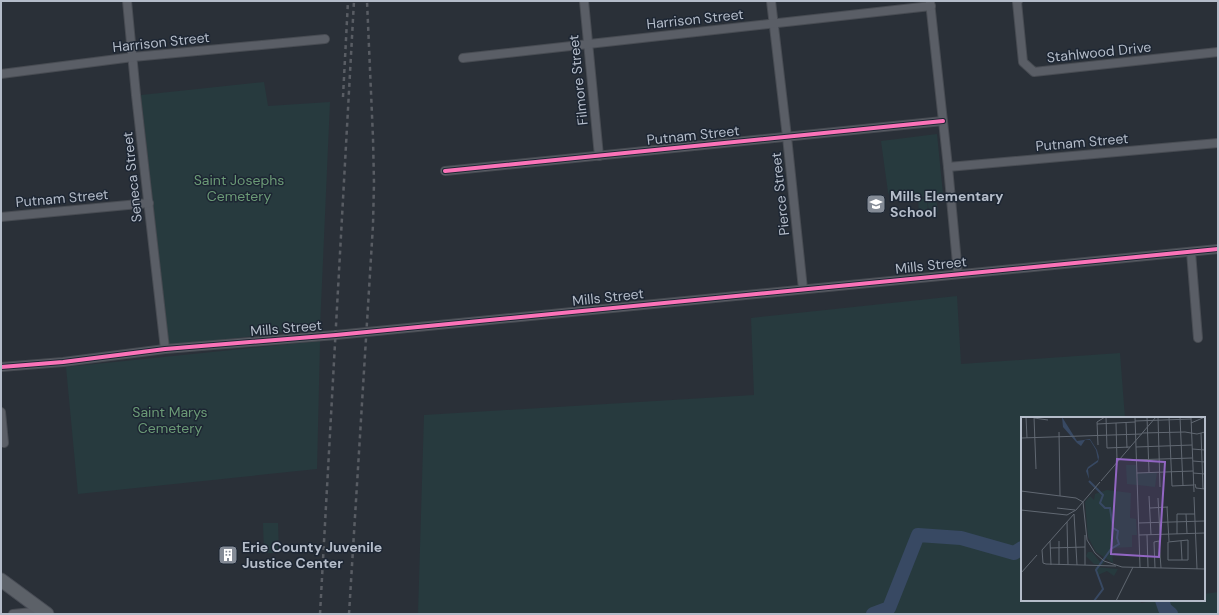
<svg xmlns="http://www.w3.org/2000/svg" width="1219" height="615" font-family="'DM Sans',sans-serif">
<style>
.green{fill:#273a3e}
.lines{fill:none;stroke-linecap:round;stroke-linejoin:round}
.river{stroke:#384963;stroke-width:14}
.minor-casing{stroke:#484c53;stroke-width:10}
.primary-casing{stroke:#484c55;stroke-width:15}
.minor{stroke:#5a5e66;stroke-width:8}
.primary{stroke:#5c6168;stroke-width:13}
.rail{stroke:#595d64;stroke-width:2.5;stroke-dasharray:4 4;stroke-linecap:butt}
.cycleway-casing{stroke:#1d2633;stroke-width:6}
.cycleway{stroke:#fb73b8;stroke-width:4}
.labels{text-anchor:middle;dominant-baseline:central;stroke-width:3;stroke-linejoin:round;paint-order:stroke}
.street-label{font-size:14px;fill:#b4bcc9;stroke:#1d2633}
.park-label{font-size:14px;fill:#6b9a76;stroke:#1d2633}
.poi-label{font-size:14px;font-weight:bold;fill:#b4bcc9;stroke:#1d2633;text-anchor:start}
.inset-river{fill:none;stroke:#384963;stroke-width:2}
.inset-road{fill:none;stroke:#616872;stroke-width:1}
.view{fill:#9266c3;fill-opacity:0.15;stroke:#9266c3;stroke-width:2}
.inset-edge{fill:none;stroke:#b4bcc9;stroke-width:2}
</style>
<rect width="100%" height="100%" fill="#2a3038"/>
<g class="green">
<path d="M264,82L268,106L330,102L320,328L169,346L141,95Z"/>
<path d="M937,134L943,194C934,195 900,201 894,199C891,198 889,195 888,192L881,141Z"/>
<path d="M936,197L938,212H929L927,198Z"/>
<path d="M927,198L928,212L919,213L918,199Z"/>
<path d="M957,296L961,364L1120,353L1125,418H1022V600H1140L1141,603L1160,600H1204V594L1218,592V614H418L424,415L754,395L751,318Z"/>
<path d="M320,341L317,469L78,494L66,367Z"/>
<path d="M263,523H278L279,553H264Z"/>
</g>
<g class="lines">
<g class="river">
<path d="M1162,600L1165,609L1171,614"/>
<path d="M873,614L889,608L918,535L961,538L1014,553L1022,548"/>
</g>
<g class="minor-casing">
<g id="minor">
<path d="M127,1L136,95L165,349"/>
<path d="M584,1L599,156"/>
<path d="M771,1L787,137L803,289"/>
<path d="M1018,1L1017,2L1023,62L1034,72L1218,52"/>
<path d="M930,2L948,167L958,274"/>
<path d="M463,58L931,6"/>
<path d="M1,74L133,57L325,39"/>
<path d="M948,167L1218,143"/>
<path d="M445,171L943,121"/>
<path d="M1,217L149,203"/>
<path d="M1191,252L1198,338"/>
<path d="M1,367L63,362L165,349L336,335L1218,249"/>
<path d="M1,412L4,443"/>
<path d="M13,614L42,611"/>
</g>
</g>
<g class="primary-casing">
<path id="primary" d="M1,580L47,614"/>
</g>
<use href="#minor" class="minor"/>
<use href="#primary" class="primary"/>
<g class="rail">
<path d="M343,97L348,1"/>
<path d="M320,614L354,1"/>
<path d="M349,614L373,225L374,183L373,138L367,1"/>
</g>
<g class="cycleway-casing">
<g id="cycleway">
<path d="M445,171L943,121"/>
<path d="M1,367L63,362L165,349L336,335L1218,249"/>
</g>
</g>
<use href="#cycleway" class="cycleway"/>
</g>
<defs>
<g id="school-square" transform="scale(1)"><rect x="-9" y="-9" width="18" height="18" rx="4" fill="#848b96" stroke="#1d2633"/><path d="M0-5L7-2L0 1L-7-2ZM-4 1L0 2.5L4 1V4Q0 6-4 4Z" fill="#fff"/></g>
<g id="building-square" transform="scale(1)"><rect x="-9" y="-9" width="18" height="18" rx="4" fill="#848b96" stroke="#1d2633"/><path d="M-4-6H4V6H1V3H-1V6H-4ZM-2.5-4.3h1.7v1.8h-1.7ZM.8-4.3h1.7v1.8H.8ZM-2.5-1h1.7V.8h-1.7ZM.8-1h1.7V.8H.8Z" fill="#fff"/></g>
</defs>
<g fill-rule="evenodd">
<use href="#school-square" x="876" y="204"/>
<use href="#building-square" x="228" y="555"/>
</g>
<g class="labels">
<g class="street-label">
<text transform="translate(695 19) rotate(-6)">Harrison Street</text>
<text transform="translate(161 42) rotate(-6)">Harrison Street</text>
<text transform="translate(1099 52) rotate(-6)">Stahlwood Drive</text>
<text transform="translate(578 80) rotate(-96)">Filmore Street</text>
<text transform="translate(693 135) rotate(-6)">Putnam Street</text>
<text transform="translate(1082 142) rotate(-5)">Putnam Street</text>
<text transform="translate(132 177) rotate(-96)">Seneca Street</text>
<text transform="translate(780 194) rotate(-96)">Pierce Street</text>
<text transform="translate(62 198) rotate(-5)">Putnam Street</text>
<text transform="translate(931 265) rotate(-6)">Mills Street</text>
<text transform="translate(608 297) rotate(-6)">Mills Street</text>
<text transform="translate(286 328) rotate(-5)">Mills Street</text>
</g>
<g class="park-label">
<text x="239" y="180">Saint Josephs<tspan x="239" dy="16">Cemetery</tspan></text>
<text x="170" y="412">Saint Marys<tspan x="170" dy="16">Cemetery</tspan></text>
</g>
<g class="poi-label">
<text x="890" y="196">Mills Elementary<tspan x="890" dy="16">School</tspan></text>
<text x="242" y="547">Erie County Juvenile<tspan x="242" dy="16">Justice Center</tspan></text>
</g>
</g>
<g transform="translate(1021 417)">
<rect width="184" height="184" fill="#2a3038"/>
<path d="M105,48H115L116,68L106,67ZM136,55L134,70L117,68L116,56ZM86,73L110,76L109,101L115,102L116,118H111V130L91,131L92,146L75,135L67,120L64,85L69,79L73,83L74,77ZM67,135H71L79,145H84L81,148L73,147L65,139ZM74,150L97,152L93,159L86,154L77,158Z" fill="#273a3e"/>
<path d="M41,0L56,24L69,22L76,33L78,40L77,45L67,52L68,62L65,54L67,50L77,43L75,33L69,23H64L60,29L56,26L42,10Z" fill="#384963"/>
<path class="inset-river" d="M68,64L82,78L79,86L84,91H89L92,111L97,114L96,121L98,127L90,132L75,153L82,172L73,184"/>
<path class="inset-road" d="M5,0L6,21M13,0L15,52M85,0L86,31L109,30M114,0L119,150M126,0L128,55M137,0L139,70M148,0L151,69M159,0L162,69M170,0L173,75M13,1L27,3M114,4L170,2M105,5L106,31M95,6L96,44M170,6L184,0M76,7L114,5M38,15L39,79M121,16L164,15L176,17L184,15M180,16L182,72M0,21L121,17M77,28L76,5L84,0M115,30L171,28M171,32L184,33M110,43L171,41M172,44L184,45M116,56L172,54M172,56L184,57M80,64L135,0M174,67L175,71L184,72M151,69L173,68M0,74L55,81L62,85M128,79L130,118M173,80L176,152M137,81L139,117M62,85L66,123L74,136L83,144L101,150L184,152M146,90L148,124M36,91L54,93M129,91L147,90M0,93L46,98L55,93L79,65M165,97L166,116M46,105L47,148M117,106L184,104M156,117V97H174M64,118V148M118,118L184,116M126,118L127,150M167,123V143H147V125ZM29,124L30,148M38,124V148M160,124L161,143M29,131L64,130M56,148L53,97L21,133L22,146L25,147L95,149M134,151L133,125L138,124L140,151M0,156L16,138M95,184L112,150"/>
<path class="view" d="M96,42L144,45L138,140L90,137Z"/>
<rect width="184" height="184" class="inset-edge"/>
</g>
<rect width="1219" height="615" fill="none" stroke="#b4bcc9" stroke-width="4"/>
</svg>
